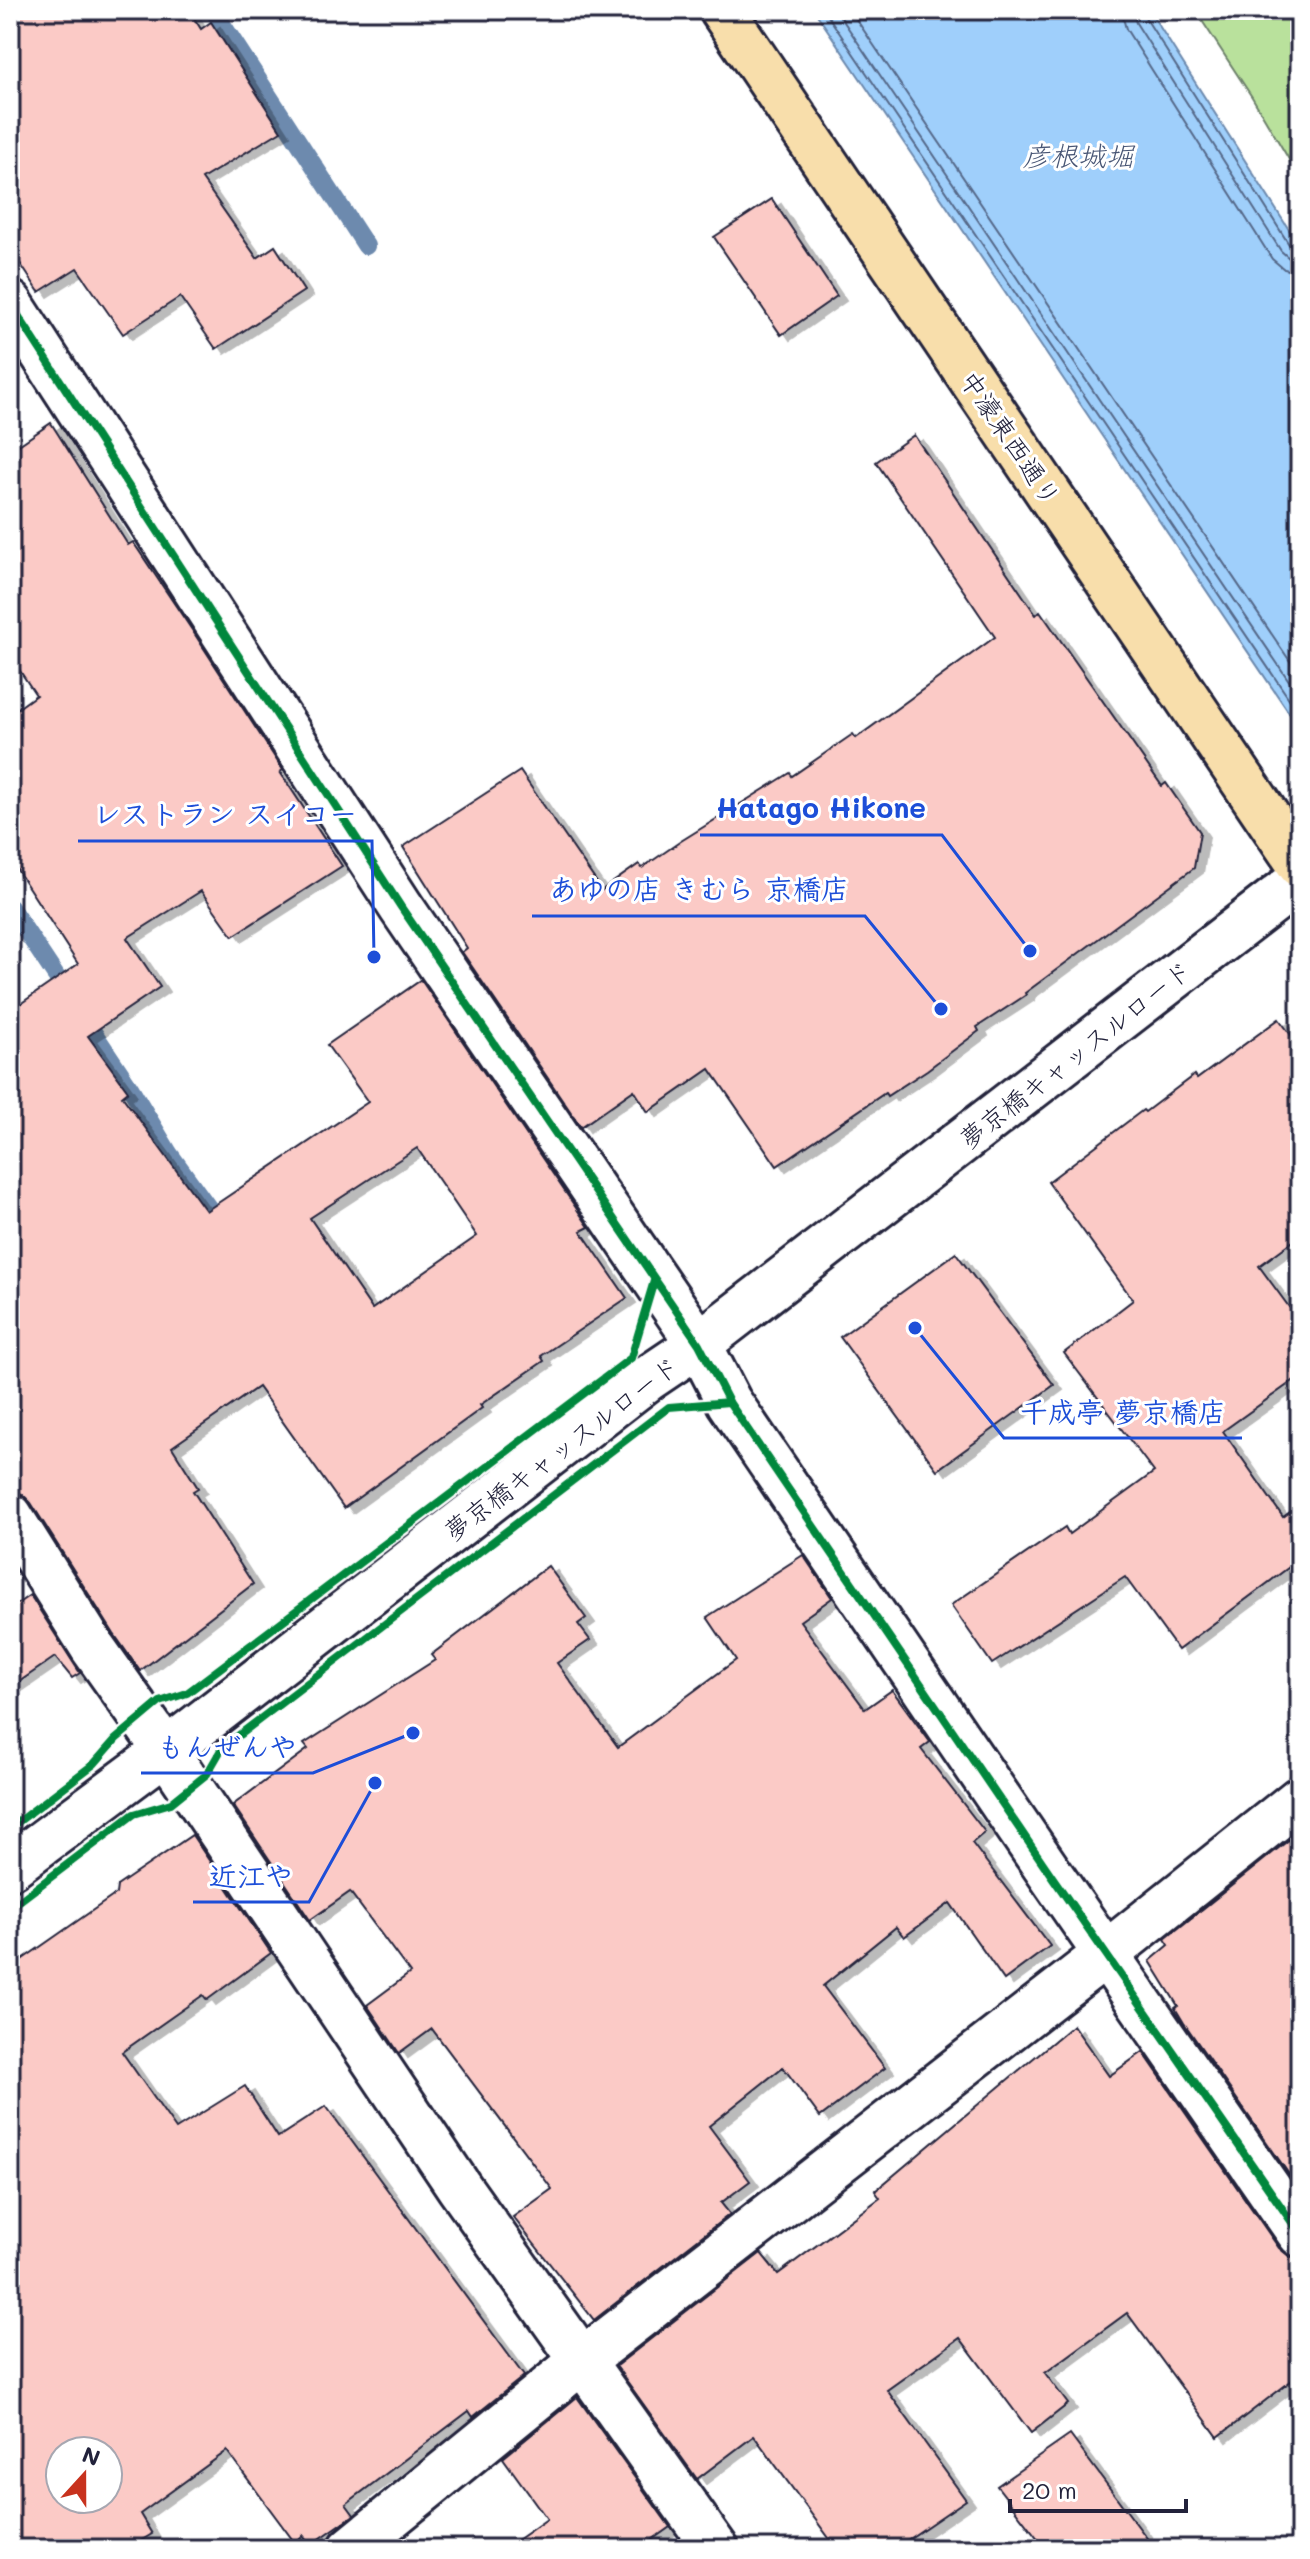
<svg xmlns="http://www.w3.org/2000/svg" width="1310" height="2559" font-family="Mali,'Klee One',sans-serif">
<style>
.green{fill:#b9e19c;stroke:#6e826c;stroke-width:2}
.water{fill:#9fcffb;stroke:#6d8aae;stroke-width:2}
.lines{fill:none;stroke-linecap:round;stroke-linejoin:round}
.shore{stroke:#546788;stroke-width:2}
.stream{stroke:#6d8aae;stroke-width:18}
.building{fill:#fbcac6;stroke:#22223b;stroke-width:2;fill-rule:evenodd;filter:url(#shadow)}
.minor-casing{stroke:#22223b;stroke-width:50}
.major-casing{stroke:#22223b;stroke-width:50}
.minor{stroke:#fff;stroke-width:44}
.major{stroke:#f8deab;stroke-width:44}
.cycleway-casing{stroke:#fff;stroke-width:13}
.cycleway{stroke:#00873e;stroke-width:8}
.labels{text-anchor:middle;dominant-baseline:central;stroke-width:6;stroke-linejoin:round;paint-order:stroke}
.street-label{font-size:26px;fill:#22223b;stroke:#fff}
.water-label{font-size:28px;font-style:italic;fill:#485675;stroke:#fff}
.leader{fill:none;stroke:#1d4ed8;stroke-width:3}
.callout-dot{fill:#1d4ed8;stroke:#fff;stroke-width:3}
.callout-label{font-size:28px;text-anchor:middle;font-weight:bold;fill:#1d4ed8;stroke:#fff;stroke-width:6;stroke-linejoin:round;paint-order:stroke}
</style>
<defs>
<filter id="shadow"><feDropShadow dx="9" dy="5" stdDeviation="0" flood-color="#0004"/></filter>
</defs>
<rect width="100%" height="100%" fill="#fff"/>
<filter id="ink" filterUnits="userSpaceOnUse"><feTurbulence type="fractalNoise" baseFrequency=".0125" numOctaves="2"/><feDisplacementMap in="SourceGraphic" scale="16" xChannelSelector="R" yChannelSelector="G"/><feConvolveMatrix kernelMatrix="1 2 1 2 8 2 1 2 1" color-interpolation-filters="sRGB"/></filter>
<g filter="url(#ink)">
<path class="green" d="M1195,10H1300V178L1252,97Z"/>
<path class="water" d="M814,10H1149L1300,247V729Z"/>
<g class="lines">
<g class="shore">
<path d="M824,10L1300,715"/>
<path d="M836,10L1300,697"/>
<path d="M850,10L1300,676"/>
<path d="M1121,10L1126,29L1272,259L1284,269L1300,272"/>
<path d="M1133,10L1136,23L1281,251L1289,258L1300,260"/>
<path d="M1143,10L1145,17L1290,246L1300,250"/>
</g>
<g class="stream">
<path d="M213,10L366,246"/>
<path d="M10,907L131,1089L169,1153L223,1228"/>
</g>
</g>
<g class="building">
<path d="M10,10H189L201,29L211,22L281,131L202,179L257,258L275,246L304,291L216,349L180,297L123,334L77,268L39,292L10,248Z"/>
<path d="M772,199L837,296L781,335L714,237Z"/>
<path d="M51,423L128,545L133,542L192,630L283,770L280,772L342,866L233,936L201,891L127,938L160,987L88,1036L128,1091L122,1096L206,1211L368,1102L327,1045L421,980L589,1227L581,1231L627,1298L541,1356L544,1361L480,1405L482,1408L344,1508L258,1387L172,1447L198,1488L193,1491L253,1584L140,1671L114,1634L31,1503L22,1494L15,1492L10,1484V1011L78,964L10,859V714L36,695L10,656V451ZM417,1148L477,1236L372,1309L310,1218Z"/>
<path d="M914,435L1036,615L1040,611L1162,786L1166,783L1200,832L1194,868L1025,993L1026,995L977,1027L979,1031L927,1070L887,1096L885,1093L777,1166L710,1069L648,1112L634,1090L581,1127L462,952L467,948L403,847L520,771L602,890L639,864L642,868L681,841L790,773L792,776L853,734L856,738L995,637L876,462Z"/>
<path d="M1279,1019L1300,1047V1236L1259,1266L1300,1322V1376L1223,1431L1283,1517L1300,1505V1559L1178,1650L1125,1577L992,1664L951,1605L1065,1527L1069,1534L1154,1472L1064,1353L1133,1300L1048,1182L1143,1110L1145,1112L1194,1075L1197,1079Z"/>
<path d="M956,1253L1054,1385L937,1470L840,1337Z"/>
<path d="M803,1555L832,1598L800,1621L865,1709L892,1690L930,1742L921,1749L985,1832L972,1843L1050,1946L1004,1980L950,1903L904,1937L896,1927L823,1986L885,2068L820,2117L783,2067L709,2126L750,2181L721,2203L730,2214L594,2320L513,2217L552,2189L432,2029L399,2053L367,2005L410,1973L350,1892L310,1920L233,1805L308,1749L304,1744L435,1660L431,1655L548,1566L586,1618L578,1624L590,1640L557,1663L618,1747L736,1660L707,1617Z"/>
<path d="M30,1595L80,1673L72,1678L55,1657L10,1688V1609Z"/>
<path d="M1300,1831V2190L1184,2023L1175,2008L1178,2006L1150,1961L1169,1945L1165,1939Z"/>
<path d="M192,1835L271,1953L207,2000L203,1995L122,2052L176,2129L245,2086L278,2137L326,2106L524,2376L473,2417L469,2411L346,2504L354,2515L311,2545L303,2535L295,2543L227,2451L140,2514L152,2534L127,2549H10V1968L116,1894L117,1886ZM60,2451H108V2499H60Z"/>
<path d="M1073,2025L1109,2076L1143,2052L1279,2248L1289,2256L1300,2259V2374L1218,2437L1127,2313L1045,2373L1068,2404L1031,2433L960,2338L887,2390L966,2500L894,2549H837L754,2436L697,2479L616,2366L761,2253L778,2274L880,2198L875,2191Z"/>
<path d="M577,2397L670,2527L639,2549H504L547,2519L503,2458Z"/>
<path d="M1070,2435L1155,2549H1046L997,2486Z"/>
</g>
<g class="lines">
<g class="minor-casing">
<g id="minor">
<path d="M10,303L401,907L699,1344L729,1402L1053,1878L1300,2234"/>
<path d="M10,1516L93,1648L166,1751L459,2187L716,2549"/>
<path d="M10,1867L166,1751L647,1379L699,1344L1300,880"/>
<path d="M351,2549L583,2360L1106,1954L1300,1799"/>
</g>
</g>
<g class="major-casing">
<path id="major" d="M722,10L1300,865"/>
</g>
<use href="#minor" class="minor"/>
<use href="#major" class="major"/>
<g class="cycleway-casing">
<g id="cycleway">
<path d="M10,303L401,907L699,1344L729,1402L1053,1878L1300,2234"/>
<path d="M10,1828L94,1764L116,1739L160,1702L187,1693L631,1358L654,1281"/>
<path d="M10,1908L134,1814L171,1803L207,1774L222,1748L669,1407L729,1402"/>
</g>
</g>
<use href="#cycleway" class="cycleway"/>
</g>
</g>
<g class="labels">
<g class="street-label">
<text transform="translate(1011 438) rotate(56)">中濠東西通り</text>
<text transform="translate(1075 1054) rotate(-38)">夢京橋キャッスルロード</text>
<text transform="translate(561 1448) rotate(-37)">夢京橋キャッスルロード</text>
</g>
<g class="water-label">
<text x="1078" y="155">彦根城堀</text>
</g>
</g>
<path class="leader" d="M1030 951L942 835H700M374 957L372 841H78M941 1009L865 916H532M915 1328L1004 1438H1242M413 1733L313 1773H141M375 1783L309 1902H193"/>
<g class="callout-dot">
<circle cx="1030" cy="951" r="8"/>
<circle cx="374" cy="957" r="8"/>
<circle cx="941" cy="1009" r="8"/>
<circle cx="915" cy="1328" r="8"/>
<circle cx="413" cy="1733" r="8"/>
<circle cx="375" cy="1783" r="8"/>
</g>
<g class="callout-label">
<text x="821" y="818">Hatago Hikone</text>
<text x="225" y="824">レストラン スイコー</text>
<text x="699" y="899">あゆの店 きむら 京橋店</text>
<text x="1123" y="1422">千成亭 夢京橋店</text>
<text x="227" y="1757">もんぜんや</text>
<text x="251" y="1886">近江や</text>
</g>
<rect width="1310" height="2559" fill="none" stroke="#fff" stroke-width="40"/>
<rect x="20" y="20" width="1270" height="2519" fill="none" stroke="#22223b" stroke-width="3" filter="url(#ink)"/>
<g transform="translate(84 2475) rotate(21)"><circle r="38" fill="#ffffff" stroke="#a7a7b1" stroke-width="2"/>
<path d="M0-6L14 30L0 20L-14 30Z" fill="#c8321e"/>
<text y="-12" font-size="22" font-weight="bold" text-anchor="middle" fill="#22223b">N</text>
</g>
<path d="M1010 2499v12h176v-12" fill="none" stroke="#22223b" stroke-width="4"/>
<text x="1022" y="2499" font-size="24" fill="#22223b" stroke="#ffffff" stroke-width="6" paint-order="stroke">20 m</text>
</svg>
